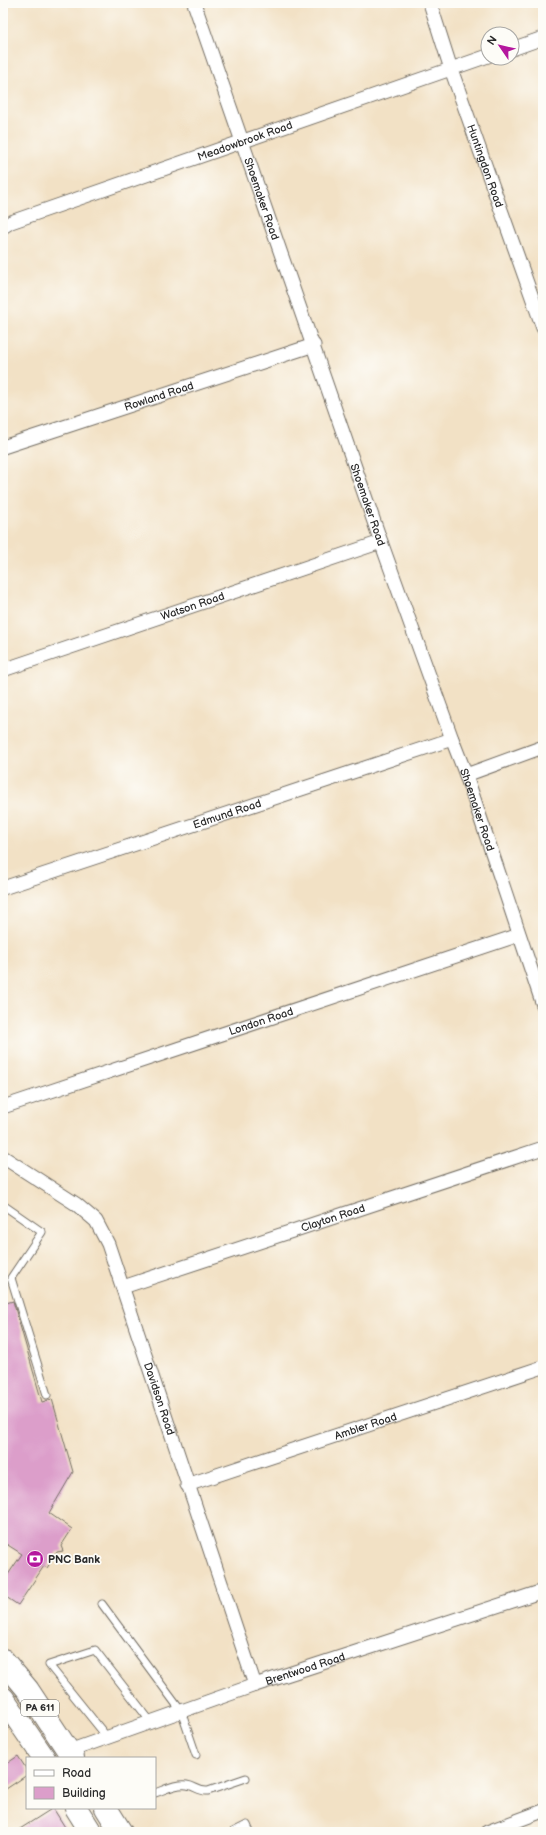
<svg xmlns="http://www.w3.org/2000/svg" width="546" height="1835" font-family="'Balsamiq Sans',sans-serif">
<style>
.building{fill:#dc9eca}
.lines{fill:none;stroke-linecap:round;stroke-linejoin:round}
.service-casing{stroke:#716b61;stroke-width:9}
.minor-casing{stroke:#716b61;stroke-width:15}
.trunk-casing{stroke:#716b61;stroke-width:24}
.service{stroke:#fff;stroke-width:7}
.minor{stroke:#fff;stroke-width:13}
.trunk{stroke:#fff;stroke-width:22}
.labels{text-anchor:middle;dominant-baseline:central;stroke-width:3.5;stroke-linejoin:round;paint-order:stroke}
.shield{fill:#fdfcf7;stroke:#6a6a68;stroke-width:1}
.shield-label{font-size:10px;font-weight:bold;fill:#2b2b2b}
.street-label{font-size:11px;fill:#2b2b2b;stroke:#fdfcf7}
.poi-label{font-size:11px;font-weight:bold;fill:#2b2b2b;stroke:#fdfcf7;text-anchor:start}
</style>
<rect width="100%" height="100%" fill="#fdfcf7"/>
<filter id="ink" filterUnits="userSpaceOnUse"><feTurbulence type="fractalNoise" baseFrequency=".025" numOctaves="2"/><feDisplacementMap in="SourceGraphic" scale="8" xChannelSelector="R" yChannelSelector="G"/><feConvolveMatrix kernelMatrix="1 2 1 2 8 2 1 2 1" color-interpolation-filters="sRGB"/></filter>
<filter id="wash" filterUnits="userSpaceOnUse"><feTurbulence type="fractalNoise" baseFrequency=".012" numOctaves="4" result="noise"/><feDisplacementMap in="SourceGraphic" scale="16" xChannelSelector="R" yChannelSelector="G"/><feGaussianBlur stdDeviation="0.9" result="paint"/><feColorMatrix in="noise" values="0 0 0 0 0 0 0 0 0 0 0 0 0 0 0 0 0 1.4 0 .05"/><feComposite in="paint" operator="in"/></filter>
<g filter="url(#wash)">
<rect width="100%" height="100%" fill="#f2e1c5"/>
<g id="blocks">
<g class="building">
<path d="M13,1301L42,1402L52,1399L73,1472L49,1513L72,1529L61,1546L63,1551L57,1552L47,1568L44,1566L18,1605L3,1595V1582L22,1554L3,1542V1304Z"/>
<path d="M18,1756L27,1770V1775L3,1791V1766Z"/>
<path d="M53,1808L68,1832H15L31,1822Z"/>
</g>
</g>
</g>
<g filter="url(#ink)">
<use href="#blocks" fill-opacity="0" stroke="#716b61" stroke-width="1"/>
<g class="lines">
<g class="service-casing">
<g id="service">
<path d="M3,1205L42,1232L11,1278L47,1395"/>
<path d="M102,1604L181,1711L196,1755"/>
<path d="M107,1737L49,1665L95,1650L151,1722"/>
<path d="M155,1793C164,1790 177,1783 187,1785C195,1786 199,1792 208,1791L246,1778"/>
<path d="M233,1832L247,1825L250,1832"/>
</g>
</g>
<g class="minor-casing">
<g id="minor">
<path id="s1" d="M194,3L381,542L452,739L466,775L543,1005"/>
<path id="s2" d="M430,3L451,69L543,328"/>
<path d="M512,49L543,38"/>
<path id="s3" d="M3,227L11,222L488,56"/>
<path id="s4" d="M3,447L314,345"/>
<path id="s5" d="M3,670L381,542"/>
<path d="M466,775L543,747"/>
<path id="s6" d="M3,888L452,739"/>
<path id="s7" d="M3,1107L519,935"/>
<path id="s8" d="M3,1157L76,1204L96,1221L108,1244L255,1685"/>
<path id="s9" d="M123,1287L543,1148"/>
<path id="s10" d="M187,1485L543,1367"/>
<path id="s11" d="M69,1751L255,1685L543,1591"/>
<path d="M487,1832L543,1811"/>
</g>
</g>
<g class="trunk-casing">
<g id="trunk">
<path d="M3,1660L28,1690L73,1758"/>
<path d="M3,1698L44,1758"/>
<path d="M76,1808L91,1832"/>
<path d="M106,1808L121,1832"/>
</g>
</g>
<use href="#service" class="service"/>
<use href="#minor" class="minor"/>
<use href="#trunk" class="trunk"/>
</g>
</g>
<defs>
<g id="bank-disc" transform="scale(0.9)"><circle r="9.5" fill="#b5179e" stroke="#fdfcf7"/><path d="M-6-4H6V4H-6ZM0-2.3a2.3 2.3 0 1 0 0 4.6a2.3 2.3 0 1 0 0-4.6Z" fill="#fff"/></g>
</defs>
<g fill-rule="evenodd">
<use href="#bank-disc" x="35" y="1559"/>
</g>
<g class="labels">
<rect class="shield" x="21" y="1700" width="38" height="16" rx="3"/>
<g class="shield-label">
<text x="40" y="1708">PA 611</text>
</g>
<g class="street-label">
<text stroke="none"><textPath href="#s3" startOffset="257">Meadowbrook Road</textPath></text>
<text stroke="none"><textPath href="#s2" startOffset="172">Huntingdon Road</textPath></text>
<text stroke="none"><textPath href="#s1" startOffset="207">Shoemaker Road</textPath></text>
<text stroke="none"><textPath href="#s4" startOffset="164">Rowland Road</textPath></text>
<text stroke="none"><textPath href="#s1" startOffset="531">Shoemaker Road</textPath></text>
<text stroke="none"><textPath href="#s5" startOffset="200">Watson Road</textPath></text>
<text stroke="none"><textPath href="#s1" startOffset="855">Shoemaker Road</textPath></text>
<text stroke="none"><textPath href="#s6" startOffset="236">Edmund Road</textPath></text>
<text stroke="none"><textPath href="#s7" startOffset="272">London Road</textPath></text>
<text stroke="none"><textPath href="#s9" startOffset="221">Clayton Road</textPath></text>
<text stroke="none"><textPath href="#s8" startOffset="302">Davidson Road</textPath></text>
<text stroke="none"><textPath href="#s10" startOffset="188">Ambler Road</textPath></text>
<text stroke="none"><textPath href="#s11" startOffset="250">Brentwood Road</textPath></text>
</g>
<g class="poi-label">
<text x="48" y="1559">PNC Bank</text>
</g>
</g>
<rect width="546" height="1835" fill="none" stroke="#fdfcf7" stroke-width="16"/>
<rect x="26" y="1757" width="130" height="52" fill="#fdfcf7" stroke="#a9a8a5"/>
<rect x="34" y="1770" width="20" height="6" fill="#ffffff" stroke="#a9a8a5"/>
<text x="62" y="1777" font-size="12" fill="#2b2b2b">Road</text>
<rect x="34" y="1787" width="20" height="12" fill="#dc9eca" stroke="#a9a8a5"/>
<text x="62" y="1797" font-size="12" fill="#2b2b2b">Building</text>
<g transform="translate(500 46) rotate(304)"><circle r="19" fill="#fdfcf7" stroke="#a9a8a5"/>
<path d="M0-3L7 15L0 10L-7 15Z" fill="#b5179e"/>
<text y="-6" font-size="11" font-weight="bold" text-anchor="middle" fill="#2b2b2b">N</text>
</g>
</svg>
